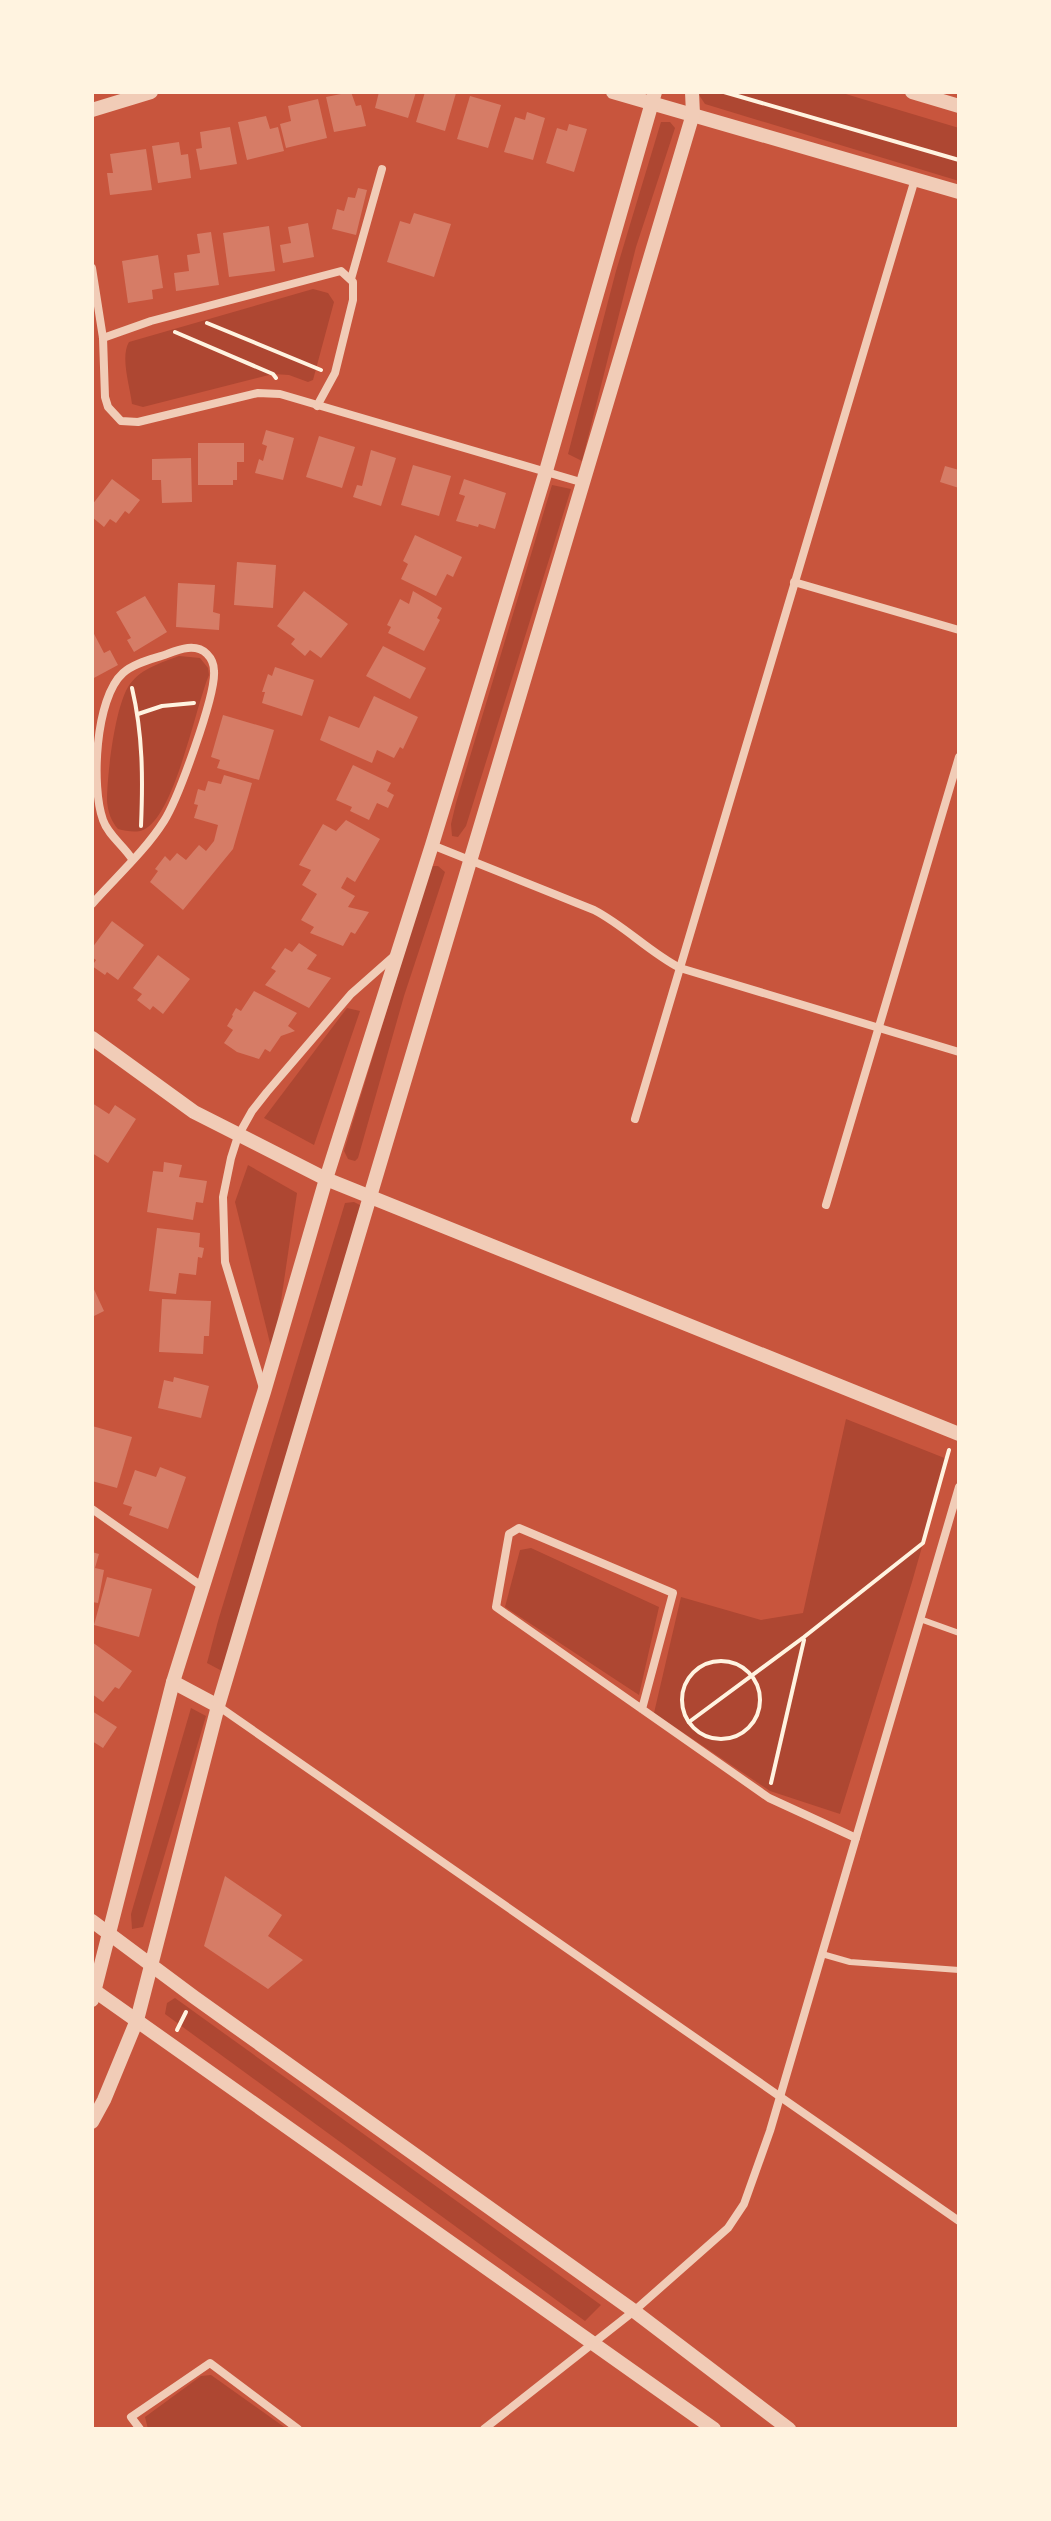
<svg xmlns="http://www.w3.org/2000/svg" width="1051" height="2521" font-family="'Asap Condensed',sans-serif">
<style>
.green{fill:#ae4732}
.building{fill:#d67c66}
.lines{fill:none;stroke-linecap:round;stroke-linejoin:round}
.path{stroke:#fff3e0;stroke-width:4}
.service{stroke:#f1ccb7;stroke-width:6}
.minor{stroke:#f1ccb7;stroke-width:8}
.tertiary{stroke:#f1ccb7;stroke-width:14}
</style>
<rect width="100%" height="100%" fill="#c8553d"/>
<g class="green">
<path d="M697,92H839L959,128V181L705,104Z"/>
<path d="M661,122H670L675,128L636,247L582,461L568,454L616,271Z"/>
<path d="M313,289L328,293L334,302L313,380L308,382L289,375L273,374L143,407L132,404C130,386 120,357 129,342Z"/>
<path d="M552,485L571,489L466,826L458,837L452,836L451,824L456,803Z"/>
<path d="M179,656L200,658L208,668L209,675C195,708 175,816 143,830C136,833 126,831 118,829C111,821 108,812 107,801C107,775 115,704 130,684C142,668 161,663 179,656Z"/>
<path d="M431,866H438L445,872L404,996L358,1158L355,1161L348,1159L344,1151Z"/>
<path d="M347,1008L360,1011L314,1145L264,1118Z"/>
<path d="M248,1165L297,1193L273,1355L235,1202Z"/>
<path d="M354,1202L360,1205V1213L222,1671L207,1663L218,1621L345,1203Z"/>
<path d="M846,1419L947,1459L912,1582L840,1814L770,1791L654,1713L681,1597L761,1620L803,1613Z"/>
<path d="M531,1548L659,1607L639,1695L505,1607L520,1550Z"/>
<path d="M191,1708L206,1716L143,1927L132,1929L131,1914Z"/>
<path d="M175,1998L601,2305L585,2321L165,2014L167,2003Z"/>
<path d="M211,2375L287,2429H148L145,2417L201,2376Z"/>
</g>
<g class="building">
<path d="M351,92L356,106L361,105L366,126L334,132L326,97Z"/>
<path d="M379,92H416L408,118L375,108Z"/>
<path d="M425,92L456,93L445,131L416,122Z"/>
<path d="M470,96L501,105L488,148L457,139Z"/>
<path d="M318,99L327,138L286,148L280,124L291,121L288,106Z"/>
<path d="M527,112L545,118L533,160L504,152L515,117L525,120Z"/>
<path d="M266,116L270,129L278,127L284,151L247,160L238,122Z"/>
<path d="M569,124L587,129L574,172L546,163L557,128L567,131Z"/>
<path d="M230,127L237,164L200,170L196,149L202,148L200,132Z"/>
<path d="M179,142L181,155L188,154L191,178L158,183L152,146Z"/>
<path d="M146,149L152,190L110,195L107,173H113L110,154Z"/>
<path d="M358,188L367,190L356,235L332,229L337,209L344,211L348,197L355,198Z"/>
<path d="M414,213L451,224L434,277L387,262L400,221L410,224Z"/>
<path d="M308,223L314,257L283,263L280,245L291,243L288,227Z"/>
<path d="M269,226L275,271L229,277L223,233Z"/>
<path d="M211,232L219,285L176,291L174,273L189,271L187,255L200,253L197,234Z"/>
<path d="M158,255L163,288L152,290L153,299L128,303L122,261Z"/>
<path d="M266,430L294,438L283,480L255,473L259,459L263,461L267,446L262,444Z"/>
<path d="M319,436L355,447L342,488L306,477Z"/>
<path d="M198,443H244V462H237V480H233V485H198Z"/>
<path d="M371,450L396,458L381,506L353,497L357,485L362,486Z"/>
<path d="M191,458L192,502L162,503L161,480H152V459Z"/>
<path d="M413,465L451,476L439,516L401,505Z"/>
<path d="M945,466L959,470V488L940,482Z"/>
<path d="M112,479L140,500L129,514L125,511L116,523L110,519L104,527L92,517V505Z"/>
<path d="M464,479L506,493L495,529L479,524L478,527L456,521L465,496L459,494Z"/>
<path d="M415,535L462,557L453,577L447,574L436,596L401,579L408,564L403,561Z"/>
<path d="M237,562L276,565L273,608L234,605Z"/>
<path d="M178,583L215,585L213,612L220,614L219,630L176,627Z"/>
<path d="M304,591L348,624L321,658L310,650L305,656L291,644L295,639L277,626Z"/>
<path d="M413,591L442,608L437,618L440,620L424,651L388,633L391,627L387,625L400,599L409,604Z"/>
<path d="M145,596L167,632L134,652L127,640L131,638L116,612Z"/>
<path d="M92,630L104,653L110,650L118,665L92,679Z"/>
<path d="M383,646L426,668L410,699L366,676Z"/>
<path d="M275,667L314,680L302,716L262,703L265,692H262L268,674L272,676Z"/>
<path d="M374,696L418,717L403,749L400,747L394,758L377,750L372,763L320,740L329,716L359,728Z"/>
<path d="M223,715L274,730L259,780L217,768L220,760L211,757Z"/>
<path d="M353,765L391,783L387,791L394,795L388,808L377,803L369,820L350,811L352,807L336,800Z"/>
<path d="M224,775L252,783L233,849L183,910L150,882L158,871L155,869L165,856L170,861L177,853L186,860L199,845L206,851L214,841L218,825L194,818L198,805L194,804L198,789L205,791L208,781L221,784Z"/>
<path d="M346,820L380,839L355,882L347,877L341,888L355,896L348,907L369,912L355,934L351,932L343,946L310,933L314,927L301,920L317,894L302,885L311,870L299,865L323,824L336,831Z"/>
<path d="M112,921L144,945L118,980L107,972L105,975L92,966L96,960L92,957V948Z"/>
<path d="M299,943L317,955L307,969L331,978L309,1008L265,985L276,971L271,968L285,948L292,952Z"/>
<path d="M158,955L190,979L163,1014L153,1006L150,1010L137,1000L142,994L133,988Z"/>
<path d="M254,991L297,1013L288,1026L295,1031L281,1036L270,1052L265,1049L259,1059L237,1052L224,1043L233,1030L227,1026L233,1016L232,1015L236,1008L241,1011Z"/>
<path d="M92,1103L109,1114L115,1105L136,1119L108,1163L92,1153Z"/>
<path d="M164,1162L182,1165L179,1177L207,1181L203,1203L196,1202L193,1220L147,1212L153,1171L163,1172Z"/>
<path d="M157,1228L200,1233L199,1247L204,1248L202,1258L198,1257L196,1275L179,1273L176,1294L149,1291Z"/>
<path d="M92,1285L104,1311L92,1317Z"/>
<path d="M162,1299L211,1301L209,1336H204L203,1354L159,1352Z"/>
<path d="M174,1377L209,1386L201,1418L158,1408L164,1380L173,1382Z"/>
<path d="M92,1426L132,1437L117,1488L92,1481Z"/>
<path d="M160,1467L186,1477L168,1529L129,1515L132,1507L123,1504L135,1470L156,1477Z"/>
<path d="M92,1552L99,1554L95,1568L104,1570L98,1603L92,1602Z"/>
<path d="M107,1577L152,1589L139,1637L94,1625Z"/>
<path d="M92,1642L132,1671L119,1689L115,1687L103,1702L92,1694Z"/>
<path d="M92,1711L117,1727L103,1748L92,1741Z"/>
<path d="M225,1876L282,1915L268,1936L303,1960L268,1989L204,1946Z"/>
</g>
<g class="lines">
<g class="path">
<path d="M724,92L959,160"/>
<path d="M207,323L321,370"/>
<path d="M175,332L273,374L276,378"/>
<path d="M132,688C143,735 143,779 141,826"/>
<path d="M138,714L162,706L194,703"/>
<circle cx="721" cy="1700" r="39"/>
<path d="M689,1722L804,1637L923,1543L949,1450"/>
<path d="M771,1783L804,1640"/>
<path d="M177,2030L186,2012"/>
</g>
<g class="service">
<path d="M920,1619L959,1633"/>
<path d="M822,1954L850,1962L959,1970"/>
</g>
<g class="minor">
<path d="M92,268L103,338L105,397L108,407L121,421L138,422L258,393L280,394L584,483"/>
<path d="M351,279L382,169"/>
<path d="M103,338L151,321L341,271L353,282V300L335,373L317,406"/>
<path d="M794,582L959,630"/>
<path d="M432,845L594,910C625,926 649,952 680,968L959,1052"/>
<path d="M92,904C116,877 145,851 164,821C178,799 216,695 214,671C214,665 211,658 207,654C196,643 180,649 167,654C153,659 134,663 123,673C95,698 91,787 103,820C108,835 124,846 132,859"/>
<path d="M635,1119L915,179"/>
<path d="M826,1205L959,757"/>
<path d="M263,1388L225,1262L223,1197L231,1158L238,1136L252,1111L267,1092L351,994L394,956"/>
<path d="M92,1509L203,1587"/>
<path d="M218,1706L959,2221"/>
<path d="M642,1709L673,1593L519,1528L509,1534L496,1607L769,1798L856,1838"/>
<path d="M140,2429L131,2417L210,2363L298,2429"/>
<path d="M484,2429L634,2311L728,2228L744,2204L770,2131L959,1487"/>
</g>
<g class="tertiary">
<path d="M613,92L959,192"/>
<path d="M912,92L959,106"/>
<path d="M92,110L151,92"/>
<path d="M92,1038L194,1112L326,1179L959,1434"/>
<path d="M173,1682L218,1706"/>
<path d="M92,1921L194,1997L634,2311L789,2429"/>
<path d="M92,1989L714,2429"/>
<path d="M92,2000L173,1682L264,1392L326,1179L432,845L546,471L655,92"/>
<path d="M92,2122L104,2100L137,2020L218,1706L693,114L692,92"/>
</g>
</g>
<rect width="1051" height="2521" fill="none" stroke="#fff3e0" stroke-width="188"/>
</svg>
